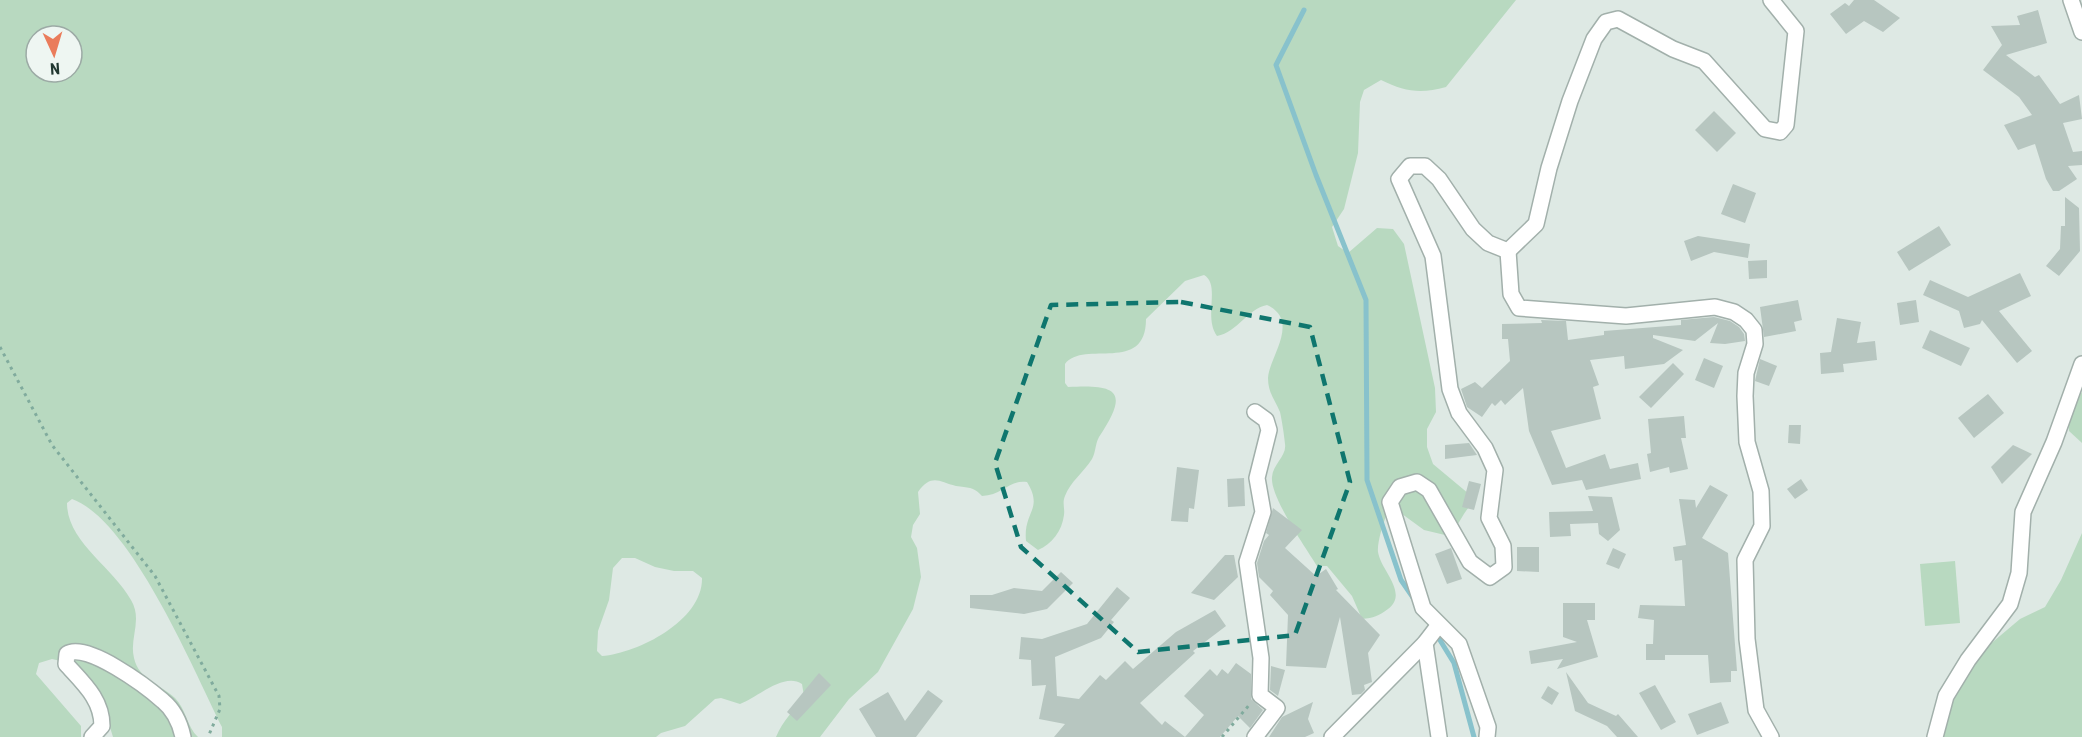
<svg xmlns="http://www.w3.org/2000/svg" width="2082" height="737" font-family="'Roboto Condensed',sans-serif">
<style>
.green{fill:#b8d9c0;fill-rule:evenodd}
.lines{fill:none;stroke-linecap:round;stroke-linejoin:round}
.stream{stroke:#88c2cc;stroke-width:5}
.building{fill:#b7c6c0}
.street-casing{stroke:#a2b0ab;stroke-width:18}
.path{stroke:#80ab9d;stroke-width:3;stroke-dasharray:3 4.5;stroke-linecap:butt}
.street{stroke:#fff;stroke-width:15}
.marked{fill:none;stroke:#0f766e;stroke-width:4.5;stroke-dasharray:12 8;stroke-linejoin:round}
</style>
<rect width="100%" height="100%" fill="#dee9e4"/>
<g class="green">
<path d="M0,0H1516L1446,87C1421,94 1405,92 1381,80L1364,90L1360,102L1358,153L1344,209L1332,227L1338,246L1348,253L1377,228L1393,229L1404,244L1435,388L1436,412L1427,429V447L1433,464L1469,494L1470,506C1461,515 1458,531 1445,535L1424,530L1398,511L1386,516C1383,524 1377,543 1378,552C1381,571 1409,593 1388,609C1378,616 1374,618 1362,619L1352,596L1327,566H1317C1306,548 1270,497 1272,477C1273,464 1287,456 1285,444C1284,434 1282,421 1280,412C1275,400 1268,393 1268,378C1269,357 1301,321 1267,305C1247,309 1238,332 1217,336C1203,317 1221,285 1204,275L1185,281L1146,319C1146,375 1084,339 1065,364V383L1068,387C1119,384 1129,392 1099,437C1095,444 1096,452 1092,459C1084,472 1070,482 1065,496C1062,503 1065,508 1064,515C1062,531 1052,544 1038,550L1026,541C1023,511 1044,510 1027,482C1010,479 1003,495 982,496C973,486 968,488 956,486C939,482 932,473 918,492L920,514L913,525L911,537L917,548L921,577L913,609L878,672L849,699L820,737H776C783,720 794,711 804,696L802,684C784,672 758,697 740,704L721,698L715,699L685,726L661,733L656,737H222V727C194,671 131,520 72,499L67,503C67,542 113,567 131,600C143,620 129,638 134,658C139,680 160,684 175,698C186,709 187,727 198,737H113L104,708L74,664L52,659L39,663L36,674L81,726V737H0ZM36,36H72V72H36ZM622,558H635L655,567L674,571H693L702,578C703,620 639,653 602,656L597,651L598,631L609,600L613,568Z"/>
<path d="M2082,392V443L2069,431L2068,413Z"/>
<path d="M2082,533V737H1935L1975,657L2020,619L2045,607L2061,580Z"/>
<path d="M1955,561L1960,623L1925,626L1920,564Z"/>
</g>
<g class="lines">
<g class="stream">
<path d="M1304,10L1276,65L1316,175L1366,300L1367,480L1401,580L1414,599"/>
<path d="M1435,632L1454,663L1474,737"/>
</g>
</g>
<g class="building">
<path d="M1854,0H1874L1900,18L1883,32L1864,21L1846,34L1830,14L1845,3L1849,6Z"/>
<path d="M2038,10L2047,43L2006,55L2035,77L2039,75L2060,104L2079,95L2082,119L2063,123L2073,152L2082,151V165L2068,166L2077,179L2059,191H2053L2046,179L2035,144L2018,150L2004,125L2032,115L2019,97L1983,70L2002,45L1991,26L2020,25L2017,16Z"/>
<path d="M1714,111L1736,133L1717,152L1695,130Z"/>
<path d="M1733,184L1756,193L1745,223L1721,214Z"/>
<path d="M2065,197L2079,208L2080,251L2059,276L2046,266L2060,249L2061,226H2065Z"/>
<path d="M1939,226L1951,245L1909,271L1897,252Z"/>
<path d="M1698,236L1750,244L1748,258L1714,252L1691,261L1684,241Z"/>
<path d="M1767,260V278L1749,279L1748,261Z"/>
<path d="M2020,273L2031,296L1999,311L2032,351L2017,363L1982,320L1980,324L1964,328L1959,311L1923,295L1930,280L1968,297Z"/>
<path d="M1798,300L1802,320L1794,322L1796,331L1764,337L1760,307Z"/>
<path d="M1916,300L1919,322L1900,325L1897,303Z"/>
<path d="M1714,317L1730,321L1739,327L1744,334L1745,341L1725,344L1710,343L1718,323L1695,341L1653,335V338L1683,350L1664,364L1625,369L1624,356L1590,360L1599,385L1593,387L1601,419L1551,431L1566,468L1605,454L1610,469L1638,463L1641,479L1586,490L1582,480L1552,485L1529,431L1523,388L1505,405L1501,400L1495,406L1492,403L1482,417L1467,407L1461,389L1475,382L1482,388L1510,361L1508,339H1502V324L1542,323L1541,320L1566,321L1568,340L1604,335V331L1681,325V320Z"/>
<path d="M1837,318L1861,322L1857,343L1875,341L1877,360L1843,364L1844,372L1821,374L1820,353L1831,352Z"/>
<path d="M1930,330L1970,348L1961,366L1922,348Z"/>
<path d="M1704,358L1723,366L1714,388L1695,380Z"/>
<path d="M1760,359L1777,366L1769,386L1755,381Z"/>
<path d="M1673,363L1684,374L1651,408L1639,397Z"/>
<path d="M1988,394L2004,413L1974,438L1958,418Z"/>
<path d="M1684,416L1686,438H1681L1688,469L1670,473L1669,467L1650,472L1647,454L1651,453L1648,419Z"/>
<path d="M1789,425H1801L1800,444L1788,443Z"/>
<path d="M1469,443L1477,455L1445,459V445Z"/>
<path d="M2013,445L2032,454L2002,484L1991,467Z"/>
<path d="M1177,467L1199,470L1194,509L1189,508L1188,522L1171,521Z"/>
<path d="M1244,478L1245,506L1228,507L1227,479Z"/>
<path d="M1801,479L1808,490L1795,499L1787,489Z"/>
<path d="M1469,481L1481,484L1474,510L1462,507Z"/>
<path d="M1710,485L1728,495L1702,538L1728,553L1737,671H1731V682L1710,683L1708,655H1665V660H1646V644H1653L1654,620L1638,618L1640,605L1685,606L1682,560L1675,561L1673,547L1686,545L1679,499L1695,500L1696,508Z"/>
<path d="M1588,496L1612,497L1620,530L1608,541L1599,534L1598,523L1570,524L1571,536L1550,537L1549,512L1593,511Z"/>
<path d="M1273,508L1302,530L1285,548L1316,576L1326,569L1338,589L1336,590L1380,635L1368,653L1372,682L1364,685L1365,690L1361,694L1352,695L1340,617L1326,668L1286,666L1288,615L1270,595L1273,591L1259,577L1257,563L1264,541L1269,535L1266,533Z"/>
<path d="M1517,547H1539V572L1517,571Z"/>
<path d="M1451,548L1462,579L1447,584L1435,554Z"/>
<path d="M1613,548L1626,554L1619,569L1606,564Z"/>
<path d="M1225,555H1234L1238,577L1214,600L1191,593Z"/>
<path d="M1061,572L1073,583L1047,609L1024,614L970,608V595H992L1014,588L1042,591Z"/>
<path d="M1117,587L1130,598L1111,620L1114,622L1101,638L1055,657L1057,696L1079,699L1100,675L1106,680L1125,661L1133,669L1176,632L1215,610L1226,626L1193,651L1195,653L1140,703L1162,725L1165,721L1185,737H1054L1065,724L1039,719L1046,685L1032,686L1031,660L1019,659L1021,637L1042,639L1087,624Z"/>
<path d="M1563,603H1595V620H1587L1598,657L1557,669L1563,659L1531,664L1529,651L1577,642L1563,637Z"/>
<path d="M1236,663L1251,674V699L1263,710L1250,728L1238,716L1220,737H1185L1204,715L1184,696L1210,669L1217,676L1222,669L1228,674Z"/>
<path d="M1271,666L1285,670L1278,696L1270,690Z"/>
<path d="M1566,672L1588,703L1616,716L1618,714L1638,737H1617L1607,726L1575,711Z"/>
<path d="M819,673L831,685L797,721L787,712Z"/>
<path d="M1655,685L1676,722L1661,730L1639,693Z"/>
<path d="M1548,686L1559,693L1552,705L1541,698Z"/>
<path d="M928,690L943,701L916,737H876L859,709L888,692L905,721Z"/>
<path d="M1313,702L1308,719L1314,733L1305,737H1269L1282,717Z"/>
<path d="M1721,702L1729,723L1697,735L1688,714Z"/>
</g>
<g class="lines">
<g class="street-casing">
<g id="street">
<path d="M2071,0L2082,32"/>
<path d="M1508,251L1511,294L1519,308L1626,316L1715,307L1734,312L1746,320L1754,330L1755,344L1746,373L1745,396L1747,442L1761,491L1762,526L1745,560L1747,639L1756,710L1771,737"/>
<path d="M1255,412L1266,420L1269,430L1257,478L1263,512L1247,562L1261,658L1260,695L1277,708L1255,737"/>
<path d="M1425,643L1439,737"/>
<path d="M92,737L102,726C102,699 83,683 66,664L67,654C86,641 147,687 163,701C174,710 180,723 183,737"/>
<path d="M1332,737L1425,643L1438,626"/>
<path d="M1487,737L1488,727L1459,644L1423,608L1390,502L1400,487L1417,482L1429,490L1470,562L1490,577L1504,567L1503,546L1489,518L1495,470L1485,448L1459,413L1450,389L1433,256L1399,179L1410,166H1425L1439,179L1473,229L1488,243L1508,251L1536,224L1549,168L1570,101L1594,39L1606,22L1618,19L1673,49L1704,61L1765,129L1780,132L1786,125L1796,31L1771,0"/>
<path d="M1935,737L1946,696L1968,660L2010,604L2019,573L2023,512L2054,442L2082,364"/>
</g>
</g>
<g class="path">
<path d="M0,347L52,445L155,576L219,696L220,709L208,737"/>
<path d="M1222,737L1250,704"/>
</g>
<use href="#street" class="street"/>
</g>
<path class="marked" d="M1181,302L1310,327L1350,482L1295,635L1138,652L1021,547L995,463L1051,305Z"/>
<g transform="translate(54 54) rotate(176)"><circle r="28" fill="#eef6f2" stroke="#9caaa5" stroke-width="1.5"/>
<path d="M0-4.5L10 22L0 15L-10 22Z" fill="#ea7c5b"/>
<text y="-9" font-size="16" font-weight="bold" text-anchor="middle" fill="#213831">N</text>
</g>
</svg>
